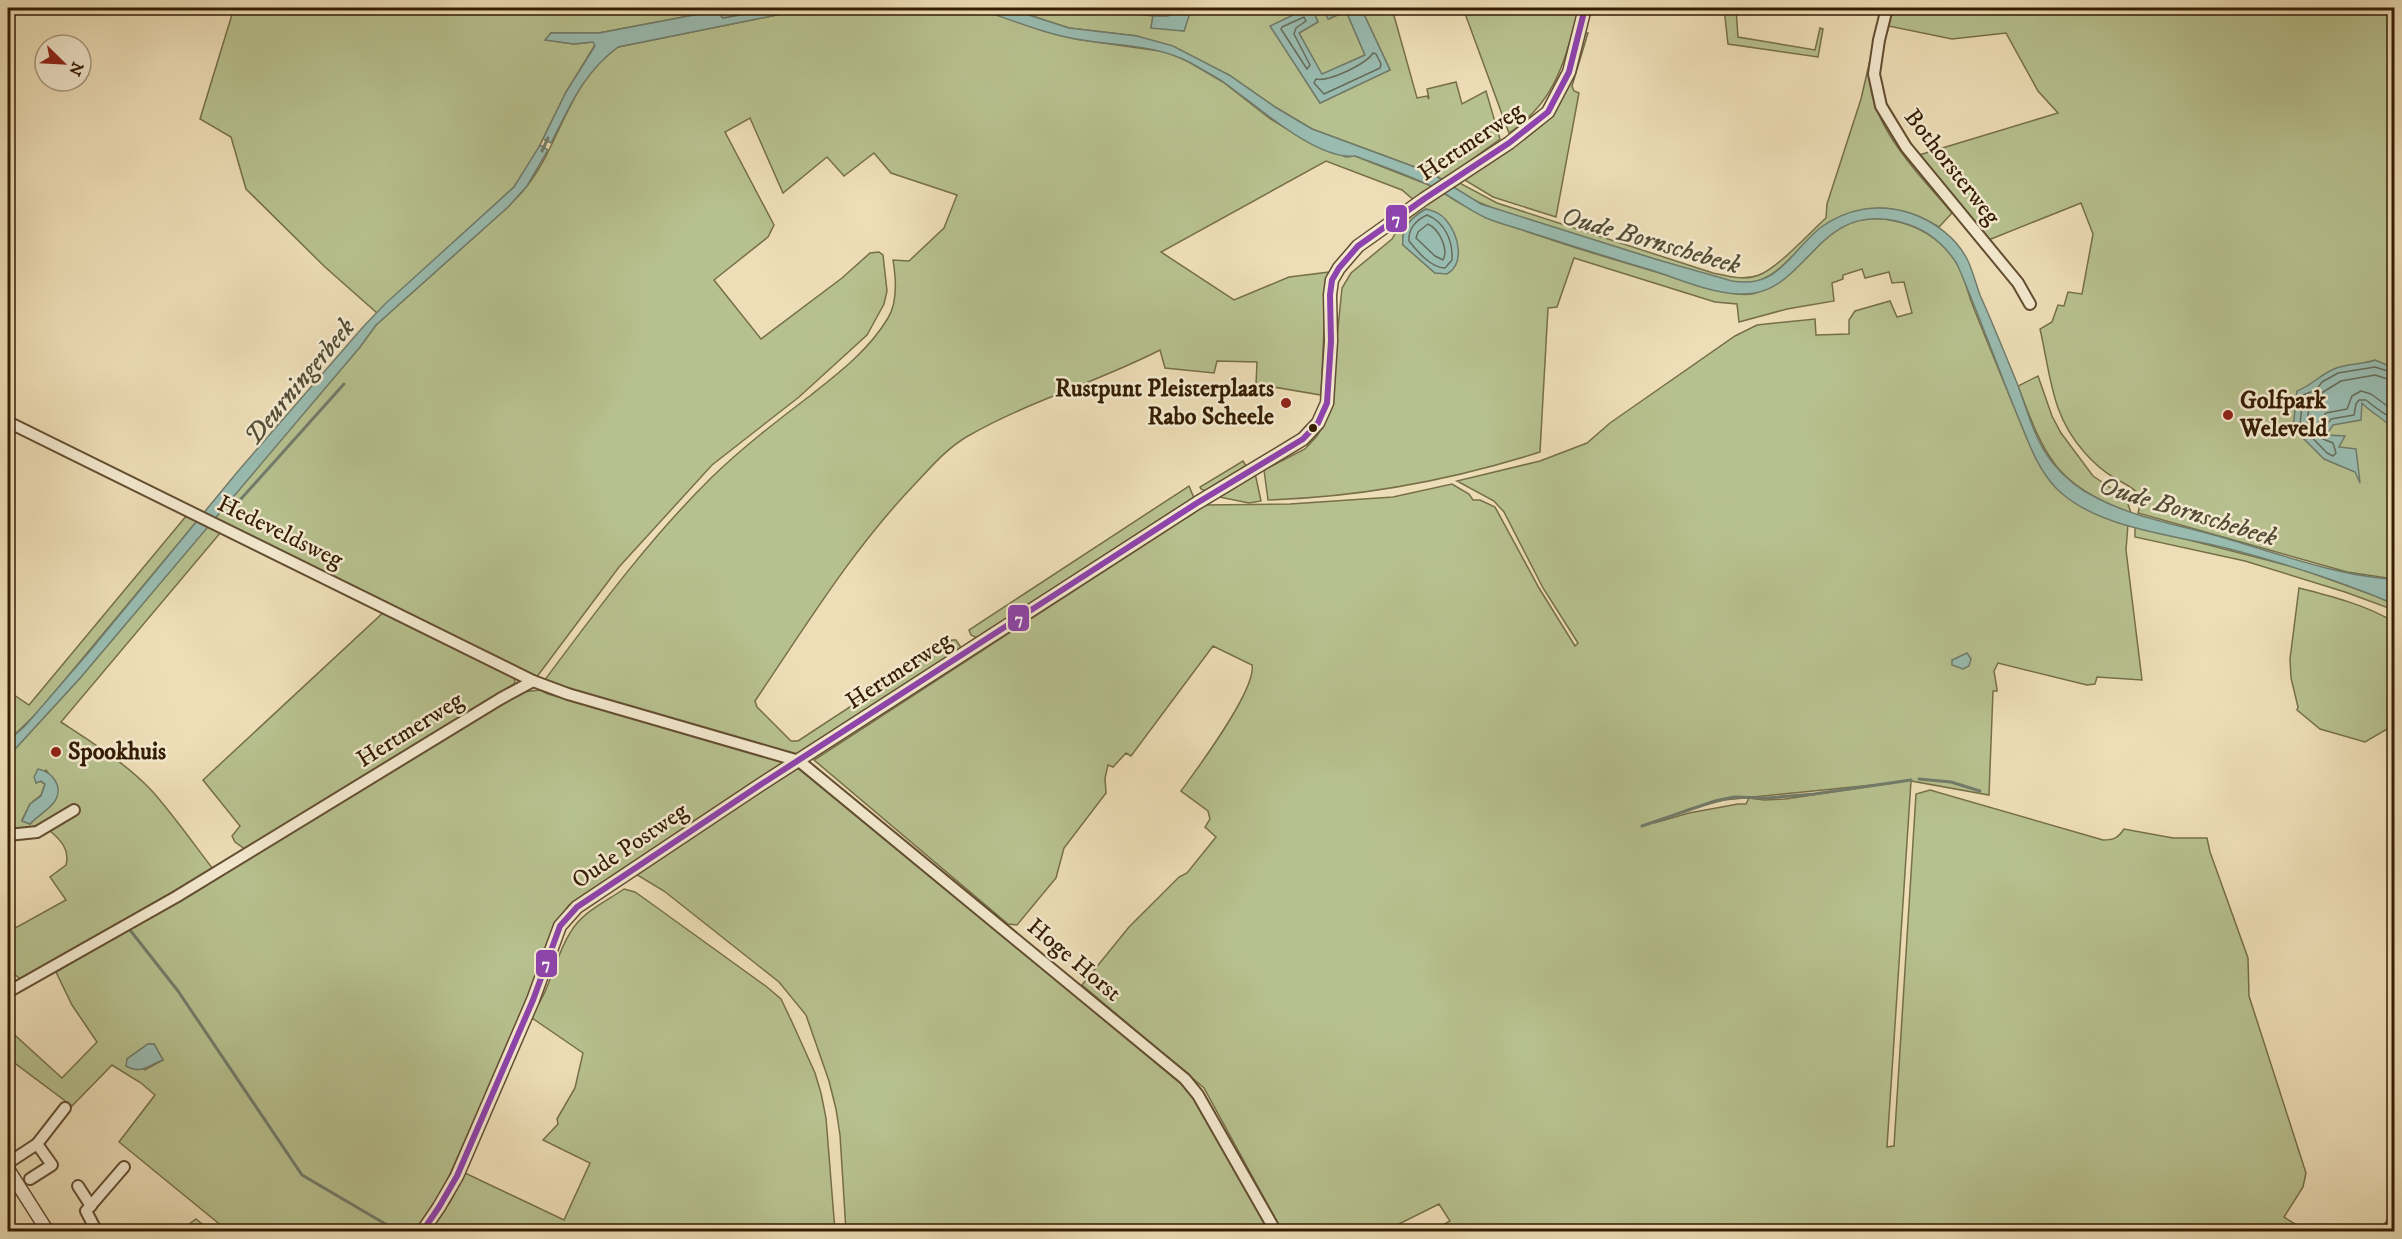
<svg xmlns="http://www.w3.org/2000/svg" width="2402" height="1239" font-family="'IM FELL DW Pica',serif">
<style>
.green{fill:#b7c18f;stroke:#766f49;stroke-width:1.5;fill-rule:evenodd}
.water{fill:#99bcb1;stroke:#717c6b;stroke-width:1.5}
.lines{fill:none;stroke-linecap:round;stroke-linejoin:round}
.shore{stroke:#676c5a;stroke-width:1.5}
.stream{stroke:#717c6b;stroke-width:3}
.minor-casing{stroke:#634d30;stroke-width:14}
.tertiary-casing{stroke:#634d30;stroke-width:15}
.minor{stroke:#f4ead0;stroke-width:10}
.tertiary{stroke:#f4ead0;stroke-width:12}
.bus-1-casing{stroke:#f4ead0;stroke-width:10}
.bus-1{stroke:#8e44ad;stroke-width:6}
.poi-dot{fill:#8f2418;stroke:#f4ead0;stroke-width:2}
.bus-dot{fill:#351d03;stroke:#f4ead0;stroke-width:2}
.labels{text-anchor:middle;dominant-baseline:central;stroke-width:5;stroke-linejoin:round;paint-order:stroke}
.street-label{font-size:24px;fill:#351d03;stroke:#f4ead0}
.poi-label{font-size:24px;font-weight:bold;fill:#351d03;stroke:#f4ead0;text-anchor:start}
.water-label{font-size:26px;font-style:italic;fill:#534d37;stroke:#f4ead0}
.line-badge{stroke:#f4ead0;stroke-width:2}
.badge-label{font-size:16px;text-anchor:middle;font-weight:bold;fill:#fff}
</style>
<rect width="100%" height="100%" fill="#eedeb7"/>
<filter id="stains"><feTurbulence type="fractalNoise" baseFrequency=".00333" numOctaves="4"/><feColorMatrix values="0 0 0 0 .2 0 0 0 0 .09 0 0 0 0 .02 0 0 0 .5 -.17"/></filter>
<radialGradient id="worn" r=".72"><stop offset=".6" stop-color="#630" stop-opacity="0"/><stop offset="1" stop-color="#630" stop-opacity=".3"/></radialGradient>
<g class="green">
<path d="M234,8H731L599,33H551L546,40L574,44L593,42L595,45L566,92L533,159L514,187L377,313L325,267L246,189L231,137L200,119Z"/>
<path d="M811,8H976L1075,39L1167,52L1189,62L1223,82L1269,118L1305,140L1346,157L1355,156L1434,187L1415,201L1402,190L1326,161L1161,252L1234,300L1289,277L1330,272L1326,285L1321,395L1256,384L1257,362L1217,361L1214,373L1165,368L1160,350C1098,382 1029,401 968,436C947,448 931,467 914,485C852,550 805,627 755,701L757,707L791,741H798L952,640H956L962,649L799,755L606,701L544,681C597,610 649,539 712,477C743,447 777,421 811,395C839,373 869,350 888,318C898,302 896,278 893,260L909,261L944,228L957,195L891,173L874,153L844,176L827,157L783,193L750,118L725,132L774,225L768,237L714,280L761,339L842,278L870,253L879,252L883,255L887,291L884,304L867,335L799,397L712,465L619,567L536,678L213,519L360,347L376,325L508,207C514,200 521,194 527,186C563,139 566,85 618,47Z"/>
<path d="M1007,8H1088L1153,16L1151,27L1184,31L1190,10L1188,8H1308L1271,26L1320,103L1390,70L1361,8H1408L1393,12L1417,98L1427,96L1429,99L1427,89L1456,82L1462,104L1486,91L1500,139L1443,180L1431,173L1312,129L1275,107L1229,75L1137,36L1069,28Z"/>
<path d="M1312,8H1323L1329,19L1346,11L1365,55L1322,75L1299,33L1318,22Z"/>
<path d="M1463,8H1579C1565,59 1557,101 1509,133Z"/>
<path d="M1724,8H1736L1738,37L1815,50L1820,28L1823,29L1818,57L1728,44Z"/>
<path d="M1890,8H2394V579L2347,572L2138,513C2145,489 2130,488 2113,477C2103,471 2093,462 2085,453C2051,415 2051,377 2040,329L2052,322L2058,305L2064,306L2068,292L2082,294L2093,234L2081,203L1986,241L1916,156L2058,113L2038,91L2006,33L1952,39L1889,26L1883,45Z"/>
<path d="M1583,33H1588L1572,86L1574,91L1579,93L1556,217L1493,197L1463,179L1537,127Z"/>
<path d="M1870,60C1862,120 1917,171 1952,213L1939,227C1893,199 1850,202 1810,238C1791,256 1777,278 1749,283C1732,285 1712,276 1696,272C1664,262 1632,252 1600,242C1561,230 1521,220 1483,204C1472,200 1461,193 1452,186L1458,182L1497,203L1713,273C1727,276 1744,281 1759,275C1778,268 1810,232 1826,218L1827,204L1861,99Z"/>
<path d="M1442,192C1476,216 1513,227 1552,240C1609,259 1667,275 1725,292C1734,294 1743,295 1752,294C1761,293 1769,287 1777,283C1819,256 1833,207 1895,221C1918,226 1937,237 1952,256C1962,269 1966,286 1971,301C1985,337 2000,372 2014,407C2026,434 2035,465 2056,487C2075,507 2102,516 2128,524L2126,550L2142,680L2097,677L2095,684L2087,685L1998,663L1994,671L1997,689V691H1993L1989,795L1911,781L1887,1147L1894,1146L1916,794L1930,790L2103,840C2114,840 2118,838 2124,829L2173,838H2207L2210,852L2248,958L2249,996L2306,1173L2303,1187L2284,1217L2306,1231H1432L1450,1221L1439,1204L1385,1231H1282L1204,1088L1082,985L1129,927L1179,877L1187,873L1216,837L1205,827L1210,819L1208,811L1181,791C1197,769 1257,689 1252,665L1213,646L1131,756L1126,753L1113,767L1108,765L1105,778L1106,793L1064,848L1056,878L1017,925L1008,924L814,760L1194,513L1204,505L1290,504L1393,497L1452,484L1469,494L1473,500H1480L1495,507L1539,588L1575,646L1578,643L1543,588L1504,512L1494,501L1457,481L1540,461L1587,443L1610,423L1735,336L1757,325L1815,319L1816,335L1849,334V320L1855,311L1890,301L1897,317L1912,313L1904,282L1892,283L1889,272L1865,278L1862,269L1843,275V279L1832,283L1834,301L1787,309L1739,322L1737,304L1715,302L1574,258L1557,307L1548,308L1540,452C1452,480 1360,497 1268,500L1264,470L1305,449L1317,436L1325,422L1331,398L1342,288L1351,273L1392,239L1400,225ZM1426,209L1452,230L1454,236L1435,273L1403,245C1401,227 1412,217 1426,209ZM1893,783L1785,799L1764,800L1749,798L1746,804H1738L1689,813L1654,823L1689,809L1724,800Z"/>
<path d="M2038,376L2052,416L2061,433L2093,476L2126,498L2131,513C2055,484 2045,458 2018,386Z"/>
<path d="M1243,461L1246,466L1205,491L1201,489L1200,487Z"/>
<path d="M1255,473L1261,501L1249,503L1214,496Z"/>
<path d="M1189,486L1194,498L977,638L971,635L969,630Z"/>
<path d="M187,515L197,521L38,712L8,741V691L29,705Z"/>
<path d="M208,526L221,532L61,722C93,743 127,764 153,792C174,816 193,843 213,869L20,979L8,968V927L10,931L66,900L50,877L66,865C70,850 61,840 50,831L8,842V753L16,748L81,677ZM46,770L57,785C57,806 43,810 30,824L22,820L30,804L41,795L45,784L40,781L36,783Z"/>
<path d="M2135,526L2298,568L2381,598L2394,604V610L2345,592L2245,561L2135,537Z"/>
<path d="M2299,588C2331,596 2366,605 2394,622V725L2365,742L2320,729L2297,710L2298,707L2291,678L2290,659Z"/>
<path d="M385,611L512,674L515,681L514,684L245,849L235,842L232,836L240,826L203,780Z"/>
<path d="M540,690L548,694L788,762L569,905L560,917L520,1017L441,1194L427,1217L415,1231H228L119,1142L155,1095L141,1083L112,1065L72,1106L8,1058V1029L62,1078L97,1042L72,1005L56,972L276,842L468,721L523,692ZM148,1044H154L163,1060L145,1070L127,1059Z"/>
<path d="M797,766L1184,1083L1195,1094L1271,1231H846L840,1135L836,1109L829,1081L806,1015L779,982L664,891L634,873Z"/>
<path d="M624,889L635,892L652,904L767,987L781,999L792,1022L815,1073L821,1093L826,1118L835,1231L427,1232L450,1202L465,1173L564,1220L590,1163L543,1140L558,1124L557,1119L575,1088L583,1053L529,1016C551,993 553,960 570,933C582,912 605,902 624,889Z"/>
<path d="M2394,1213V1231H2378Z"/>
<path d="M196,1219L211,1231H180Z"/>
</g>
<g class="water">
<path d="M731,8H811L618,47C583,73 570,106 551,143L543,139L566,92L595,46L593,42L574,44L545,40L551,33H599Z"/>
<path d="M976,8H1007L1069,28L1137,36L1173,46L1229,75L1275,107L1312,129L1431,173L1481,204L1655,259L1732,281C1779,289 1790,252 1820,228C1847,208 1879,203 1910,213C1934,221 1957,238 1968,261C1973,272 1976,284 1980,295C1993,324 2005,354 2017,383C2027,409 2034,439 2052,462C2064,477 2080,490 2097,498C2133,517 2175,524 2214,535C2268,550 2339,577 2394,579V604C2341,581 2286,564 2230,549C2177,535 2096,529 2056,488C2036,467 2027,438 2016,412C1996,363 1978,312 1957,264C1943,242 1925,228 1900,222C1813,200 1809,298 1739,294C1710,293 1679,279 1651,270C1613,259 1576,247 1538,235C1521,229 1503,225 1486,218C1466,209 1450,195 1431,186C1406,174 1380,165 1355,156C1316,161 1254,103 1222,81C1212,75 1201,69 1191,63C1156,44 1114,46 1076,39C1042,33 1009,19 976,8Z"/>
<path d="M1181,8L1191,10L1184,31L1151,28L1153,16H1168Z"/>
<path d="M1308,8H1312L1318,22L1299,33L1322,74L1365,55L1346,11L1328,19L1323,8H1361L1390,70L1320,103L1270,26Z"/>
<path d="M540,145L548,150L527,186L508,207L376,325L360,347L81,677L16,748L8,753V741L25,726L89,652L239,470L363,327L385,304L514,187Z"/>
<path d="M1426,209C1433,211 1441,213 1446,220C1458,234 1466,263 1447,274L1435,273L1403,245C1401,227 1412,217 1426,209Z"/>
<path d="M2375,360L2394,368V424L2391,427C2382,417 2371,413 2362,403L2361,420L2333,425L2326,435L2345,436L2339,447L2356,449L2360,483L2355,472L2324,459L2293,428L2297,391C2312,385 2320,375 2334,369C2346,363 2362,365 2375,360Z"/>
<path d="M1967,653L1971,659L1969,666L1963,669L1952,665V660Z"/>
<path d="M38,769C52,772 64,786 55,801C49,810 37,816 30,824L22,821L30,804L41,796L45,784L41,781L36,783L34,777Z"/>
<path d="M148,1044H154L163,1060C148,1065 142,1075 126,1066L127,1059Z"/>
</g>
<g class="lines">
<g class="shore">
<path d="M722,8L720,15L723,18L779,8"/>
<path d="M1304,17L1306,21L1296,28L1294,34L1310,65L1307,69L1281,29L1282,27Z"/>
<path d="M1373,53L1376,54L1381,64L1380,68L1324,94L1314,83L1316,79C1329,82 1366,64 1373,53Z"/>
<path d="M1427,215C1445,222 1453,241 1452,260L1445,268C1431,268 1417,251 1409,241C1408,229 1416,220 1427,215Z"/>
<path d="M1428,224C1439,229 1449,249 1443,260L1435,256L1416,238L1418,232Z"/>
<path d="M2394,373L2375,367L2338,373L2322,382L2316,390L2303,395L2300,425L2327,453L2333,456L2336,453L2333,443L2323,439L2322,431L2331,419L2354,415L2356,404L2359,400H2366C2375,408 2385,414 2394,420"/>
<path d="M2394,381L2375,375L2341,381L2310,400L2307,422L2311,427H2315L2326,413L2347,409L2352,396L2361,391L2371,394L2394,411"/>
</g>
<g class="stream">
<path d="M542,151L548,138"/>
<path d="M227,502L240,500L344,384"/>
<path d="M1919,779L1951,782L1980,791"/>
<path d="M1642,826L1715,801L1734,797L1767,798L1814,794L1911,780"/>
<path d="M130,930L178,991L302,1175L399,1232"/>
</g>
<g class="minor-casing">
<g id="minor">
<path d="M1887,8L1879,40L1874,74L1881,106L1906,147L2018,283L2030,304"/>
<path d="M8,422L533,681L568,694L799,761L1185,1079L1198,1095L1276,1232"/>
<path d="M8,835L37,832L74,810"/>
<path d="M8,992L176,897L500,699L533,681"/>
<path d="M8,1163L37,1144L65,1108"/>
<path d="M30,1179L52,1165L37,1144"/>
<path d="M78,1186L91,1206"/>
<path d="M97,1232L86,1211L124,1167"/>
</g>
</g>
<g class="tertiary-casing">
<g id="tertiary">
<path d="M8,1169L48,1232"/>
<path d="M422,1232L439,1207L457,1176L533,1000L560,926L577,907L760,785L1197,503L1303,439L1318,423L1327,403L1331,341L1330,295L1332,280L1339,268L1358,246L1424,199L1509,143L1548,112L1569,72L1585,8"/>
</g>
</g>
<use href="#minor" class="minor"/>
<use href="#tertiary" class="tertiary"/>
<g class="bus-1-casing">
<path id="bus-1" d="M422,1232L439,1207L457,1176L533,1000L560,926L577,907L760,785L1197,503L1303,439L1318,423L1327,403L1331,341L1330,295L1332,280L1339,268L1358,246L1424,199L1509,143L1548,112L1569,72L1585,8"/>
</g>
<use href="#bus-1" class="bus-1"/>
</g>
<g class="poi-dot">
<circle cx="1286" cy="403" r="6"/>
<circle cx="2228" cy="415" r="6"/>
<circle cx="56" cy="752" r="6"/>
</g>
<circle class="bus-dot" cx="1313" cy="428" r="5"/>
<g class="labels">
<g class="street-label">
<text transform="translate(1471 142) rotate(-34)">Hertmerweg</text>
<text transform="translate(1952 167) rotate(52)">Bothorsterweg</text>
<text transform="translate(280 532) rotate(26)">Hedeveldsweg</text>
<text transform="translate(899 671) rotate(-33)">Hertmerweg</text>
<text transform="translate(410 730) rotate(-32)">Hertmerweg</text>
<text transform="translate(630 846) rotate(-34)">Oude Postweg</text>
<text transform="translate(1074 960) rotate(40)">Hoge Horst</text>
</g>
<g class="poi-label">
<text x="1274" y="389" text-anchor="end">Rustpunt Pleisterplaats<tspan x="1274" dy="28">Rabo Scheele</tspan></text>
<text x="2240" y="401">Golfpark<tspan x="2240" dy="28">Weleveld</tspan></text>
<text x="68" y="752">Spookhuis</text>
</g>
<g class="water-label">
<text transform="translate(1651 241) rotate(16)">Oude Bornschebeek</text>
<text transform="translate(300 382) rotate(-50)">Deurningerbeek</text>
<text transform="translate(2188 512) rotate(17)">Oude Bornschebeek</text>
</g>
</g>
<g class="line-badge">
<rect x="1385" y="204" width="23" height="29" rx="6" fill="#8e44ad"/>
<rect x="1007" y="604" width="23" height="28" rx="6" fill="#8e44ad"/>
<rect x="535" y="949" width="23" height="29" rx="6" fill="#8e44ad"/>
</g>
<g class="badge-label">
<text x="1396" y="224">7</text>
<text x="1019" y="624">7</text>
<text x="546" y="969">7</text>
</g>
<rect width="2402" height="1239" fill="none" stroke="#eedeb7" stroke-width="30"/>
<rect x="9" y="9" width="2384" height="1221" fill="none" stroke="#351d03" stroke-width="3"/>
<rect x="15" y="15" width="2372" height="1209" fill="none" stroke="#351d03" stroke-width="1.5"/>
<g transform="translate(63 63) rotate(114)"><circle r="28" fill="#f4ead0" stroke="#a8987e" stroke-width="1.5"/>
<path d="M0-4.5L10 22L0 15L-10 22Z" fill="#8f2418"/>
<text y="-9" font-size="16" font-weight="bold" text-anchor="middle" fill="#351d03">N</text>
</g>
<rect width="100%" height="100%" filter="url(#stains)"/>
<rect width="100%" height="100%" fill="url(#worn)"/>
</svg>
